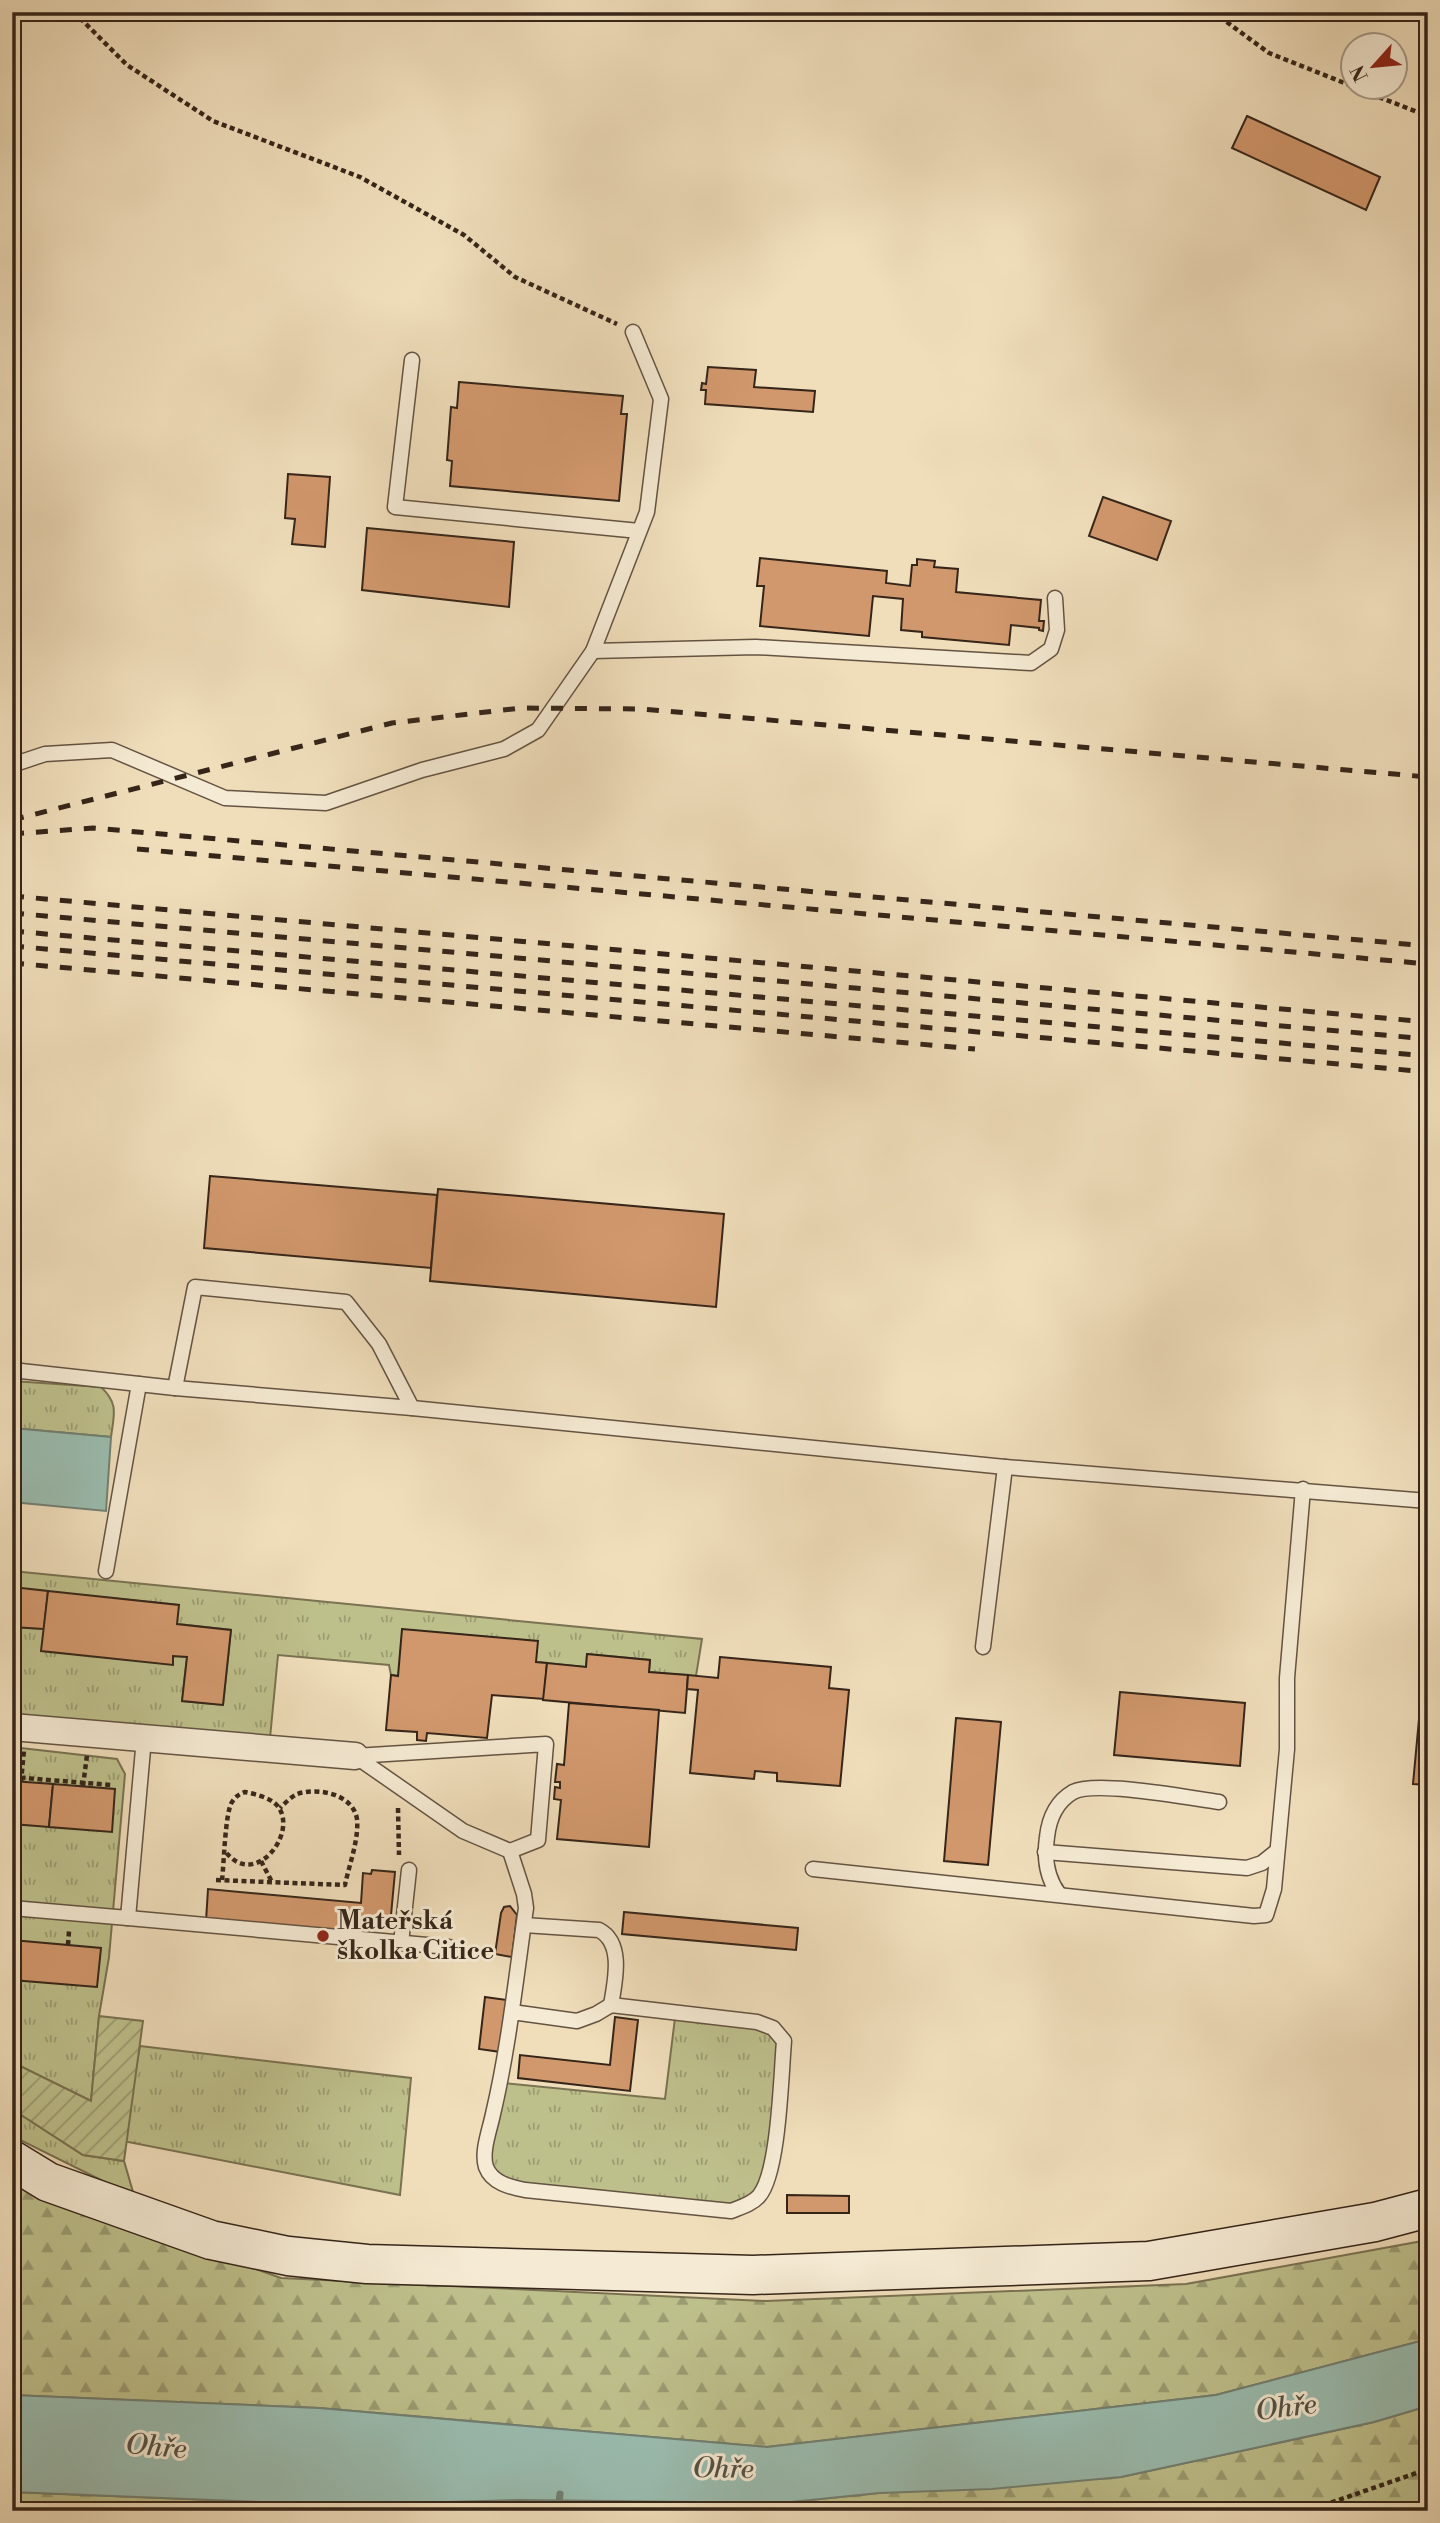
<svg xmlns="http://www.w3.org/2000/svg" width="1440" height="2523" font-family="'Libre Bodoni',serif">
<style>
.grass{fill:url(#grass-tufts);stroke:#7a7252;stroke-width:2}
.forest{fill:url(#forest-firs);stroke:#7a7252;stroke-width:2}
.garden{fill:url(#garden-furrows);stroke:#7a7252;stroke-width:2}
.water{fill:#9abcaf;stroke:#728073;stroke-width:2}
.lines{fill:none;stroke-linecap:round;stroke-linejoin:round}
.stream{stroke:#728073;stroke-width:7}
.building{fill:#d2986d;stroke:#352519;stroke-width:2}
.lane-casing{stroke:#645342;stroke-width:17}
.street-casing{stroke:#645342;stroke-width:29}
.secondary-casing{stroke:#352519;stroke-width:41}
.path{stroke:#352519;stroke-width:4.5;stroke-dasharray:5 3.5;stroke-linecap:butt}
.lane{stroke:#f5ead3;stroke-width:14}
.street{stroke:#f5ead3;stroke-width:26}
.secondary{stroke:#f5ead3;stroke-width:38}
.rail{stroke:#352519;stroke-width:5;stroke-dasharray:12 12;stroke-linecap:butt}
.poi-dot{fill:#8f2418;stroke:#f5ead3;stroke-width:2.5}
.labels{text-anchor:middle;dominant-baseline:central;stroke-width:6;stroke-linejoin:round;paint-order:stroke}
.poi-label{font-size:26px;font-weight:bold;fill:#352519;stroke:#f5ead3;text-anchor:start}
.water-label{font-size:28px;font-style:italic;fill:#535246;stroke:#f5ead3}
</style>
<defs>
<pattern id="grass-tufts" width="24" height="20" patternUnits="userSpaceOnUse" patternTransform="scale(1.75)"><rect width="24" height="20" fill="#bec08c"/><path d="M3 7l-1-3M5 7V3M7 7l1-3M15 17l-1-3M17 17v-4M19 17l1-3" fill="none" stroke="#9b9c72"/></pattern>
<pattern id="forest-firs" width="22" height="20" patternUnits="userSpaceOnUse" patternTransform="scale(1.75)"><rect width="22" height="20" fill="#bec08c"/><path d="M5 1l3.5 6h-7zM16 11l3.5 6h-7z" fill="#9b9c72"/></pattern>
<pattern id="garden-furrows" width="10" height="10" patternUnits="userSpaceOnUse" patternTransform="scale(1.75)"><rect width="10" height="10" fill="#bec08c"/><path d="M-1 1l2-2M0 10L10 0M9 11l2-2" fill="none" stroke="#9b9c72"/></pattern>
</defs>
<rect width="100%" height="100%" fill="#f0debb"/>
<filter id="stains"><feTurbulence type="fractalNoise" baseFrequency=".00286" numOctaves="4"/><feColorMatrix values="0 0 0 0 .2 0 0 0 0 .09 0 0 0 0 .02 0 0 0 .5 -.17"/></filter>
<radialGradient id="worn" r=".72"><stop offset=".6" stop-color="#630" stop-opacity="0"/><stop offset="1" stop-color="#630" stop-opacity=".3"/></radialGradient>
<g class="grass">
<path d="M12,1381L101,1387C119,1404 114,1414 111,1437L12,1428Z"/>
<path d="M12,1571L702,1639L696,1676L649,1672L650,1660L587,1654L586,1667L536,1662L398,1676L391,1675L389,1665L278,1655L270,1738L12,1715V1627L44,1629L173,1664V1656L187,1657L182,1701L223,1705L231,1630L177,1624L178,1605L12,1588Z"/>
<path d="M12,1747L117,1759L125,1774L109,1957L99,2016L91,2101L12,2062Z"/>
<path d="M675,2018L758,2028L771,2034L779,2044L767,2168L756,2192L732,2206L509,2183L492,2166L490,2149L504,2083L665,2099Z"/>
<path d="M140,2046L411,2078L400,2195L123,2141Z"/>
<path d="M12,2109L83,2155L124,2161L133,2192L105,2182L12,2136Z"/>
</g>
<g class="forest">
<path d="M12,2179L30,2189L281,2278L766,2301L1186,2284L1428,2240V2339L1216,2395L767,2447L319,2408L12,2395Z"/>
<path d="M1428,2406V2511H12V2492L338,2505L519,2500L781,2503L879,2493L1121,2477L1374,2422Z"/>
</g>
<path class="garden" d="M99,2016L143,2021L124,2161L83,2155L12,2109V2062L91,2101Z"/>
<g class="water">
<path d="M12,1428L111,1437L106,1511L12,1502Z"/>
<path d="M1428,2339V2406L1374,2422L1121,2477L992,2489L879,2493L781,2503L519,2500L338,2505L12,2492V2395L319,2408L767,2447L1216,2395Z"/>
</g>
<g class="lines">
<path class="stream" d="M558,2511L560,2494"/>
</g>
<g class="building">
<path d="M1247,116L1380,177L1366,210L1232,148Z"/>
<path d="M708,367L756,370L754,387L815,391L813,412L705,404L706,390H701L702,383L706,384Z"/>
<path d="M459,382L623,396L621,414H627L619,501L450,486L452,461L447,460L451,407L457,408Z"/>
<path d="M288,474L330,477L325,547L292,544L295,519L285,518Z"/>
<path d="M1103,497L1171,521L1157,560L1089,536Z"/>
<path d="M367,528L514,542L509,607L362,590Z"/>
<path d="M760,558L887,571L886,583L910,586L912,565H917V559L935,561L934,567L958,569L956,592L1041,600L1039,621H1044L1043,631L1039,630V628L1011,625L1009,645L922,637V632L901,630L903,599L873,596L869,636L760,626L764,586H757Z"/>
<path d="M210,1176L437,1195L431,1268L204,1248Z"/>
<path d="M438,1189L724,1214L716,1307L430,1281Z"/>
<path d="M12,1587L48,1591L44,1629L12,1627Z"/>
<path d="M48,1591L179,1605L177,1624L231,1630L223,1705L182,1701L187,1657L173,1656V1665L41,1651Z"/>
<path d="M402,1629L538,1641L536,1662L547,1663L544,1699L492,1695L487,1738L427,1733L426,1741L417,1740V1732L386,1730L391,1675L398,1676Z"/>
<path d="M587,1654L650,1660L649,1672L688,1675L685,1713L543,1700L547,1663L586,1667Z"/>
<path d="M720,1657L831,1667L829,1688L849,1690L840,1786L777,1781V1773L755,1771L754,1779L690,1773L698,1690L687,1689L688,1675L718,1678Z"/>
<path d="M1120,1692L1245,1703L1240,1766L1114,1755Z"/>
<path d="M569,1703L659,1710L649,1847L557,1839L561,1800L554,1799L555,1787L560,1788V1782H555L557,1764L564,1765Z"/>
<path d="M956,1718L1001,1722L988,1865L944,1861Z"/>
<path d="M1419,1719L1428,1720V1785L1413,1784Z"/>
<path d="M12,1781L53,1784L49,1827L12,1824Z"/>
<path d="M53,1784L115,1789L112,1832L49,1827Z"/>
<path d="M372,1870L395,1872L390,1926L372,1924L371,1935L206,1921L208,1889L361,1903L363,1873L371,1874Z"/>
<path d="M510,1906L517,1915L512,1957L495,1954L501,1913L504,1907Z"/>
<path d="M624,1912L798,1928L796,1950L622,1934Z"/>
<path d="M12,1940L101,1948L97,1987L12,1980Z"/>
<path d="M485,1997L507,2000L501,2052L479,2049Z"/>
<path d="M615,2017L638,2020L630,2091L518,2078L520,2055L610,2065Z"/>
<path d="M787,2195L849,2196V2213H787Z"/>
</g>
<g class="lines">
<g class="lane-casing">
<g id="lane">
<path d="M412,360L395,507L639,531"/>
<path d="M593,651L756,647L1031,663L1051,649L1057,630L1055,598"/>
<path d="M12,765L45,754L112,750L225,798L326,803L422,770L504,749L538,730L593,651L647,512L661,399L633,332"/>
<path d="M12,1370L175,1388L412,1408L1005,1467L1428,1501"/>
<path d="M175,1388L195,1287L346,1302L379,1344L412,1408"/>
<path d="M106,1571L139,1384"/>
<path d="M983,1647L1005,1467"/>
<path d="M546,1744L538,1840L510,1851L463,1831L355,1756Z"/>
<path d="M510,1851L524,1894L526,1908C516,1977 509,2046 493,2114C490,2129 481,2152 486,2167C492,2183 510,2187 525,2190L731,2211C741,2207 752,2204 759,2196C779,2173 781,2075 784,2041L773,2028L757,2022L611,2005L596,2014L577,2021L512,2012"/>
<path d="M1045,1852L1247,1868L1262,1863L1277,1851"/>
<path d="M813,1869L1254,1916L1266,1915L1274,1889L1287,1749V1678L1303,1489"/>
<path d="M1059,1894C1046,1877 1044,1858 1047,1837C1049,1819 1056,1802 1073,1792C1096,1780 1190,1798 1219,1802"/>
<path d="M12,1908L128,1918L144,1738"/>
<path d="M128,1918L449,1947"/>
<path d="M524,1925L599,1930C624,1943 615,1981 611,2005"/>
<path d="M401,1943L409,1870"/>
</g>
</g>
<g class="street-casing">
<path id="street" d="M12,1727L355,1756"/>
</g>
<g class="secondary-casing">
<path id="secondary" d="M12,2160L48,2182L211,2240L288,2256L367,2264L753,2275L1149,2261L1375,2222L1428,2208"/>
</g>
<g class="path">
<path d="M74,12L127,65L213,121L360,177L464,235L515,277L617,324"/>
<path d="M1213,12L1269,53L1352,86"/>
<path d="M1419,12L1428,21"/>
<path d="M1355,88L1428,116"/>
<path d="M12,1777L111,1785"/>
<path d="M21,1782L24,1750"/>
<path d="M83,1786L87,1755"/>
<path d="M398,1808L399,1855"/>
<path d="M261,1861L272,1882"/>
<path d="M216,1880L345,1885C349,1865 359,1840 357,1819C353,1794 318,1787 297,1794C291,1797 285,1803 280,1808"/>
<path d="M222,1880C224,1864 225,1813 232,1802C235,1797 239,1794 245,1792C255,1794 273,1798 279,1808C297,1835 254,1890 225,1851"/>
<path d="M68,1945L69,1931"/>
<path d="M1307,2511L1428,2469"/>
</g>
<use href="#lane" class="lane"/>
<use href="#street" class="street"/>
<use href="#secondary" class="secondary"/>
<g class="rail">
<path d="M12,820L392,723L521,708L641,709L1428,777"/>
<path d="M12,834L93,828L1428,946"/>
<path d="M137,849L1428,964"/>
<path d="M12,896L1428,1022"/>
<path d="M12,913L1428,1039"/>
<path d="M12,931L1428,1056"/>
<path d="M12,946L1428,1072"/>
<path d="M12,963L975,1049"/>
</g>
</g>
<circle class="poi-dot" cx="323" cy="1936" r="7"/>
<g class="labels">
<g class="poi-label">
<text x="337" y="1921">Mateřská<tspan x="337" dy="30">školka Citice</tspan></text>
</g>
<g class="water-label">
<text transform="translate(1286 2408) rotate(-7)">Ohře</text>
<text transform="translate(156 2447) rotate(5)">Ohře</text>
<text transform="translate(723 2469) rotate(1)">Ohře</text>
</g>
</g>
<rect width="1440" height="2523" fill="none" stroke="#f0debb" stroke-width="42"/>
<rect x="14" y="14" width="1412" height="2495" fill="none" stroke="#352519" stroke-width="3.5"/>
<rect x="21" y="21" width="1398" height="2481" fill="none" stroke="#352519" stroke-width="2"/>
<g transform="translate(1374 66) rotate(243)"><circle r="33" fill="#f5ead3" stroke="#a89b89" stroke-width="2"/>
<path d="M0-5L12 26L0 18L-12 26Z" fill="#8f2418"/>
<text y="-10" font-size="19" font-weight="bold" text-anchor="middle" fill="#352519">N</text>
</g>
<rect width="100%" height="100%" filter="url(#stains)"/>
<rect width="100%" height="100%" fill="url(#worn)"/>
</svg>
